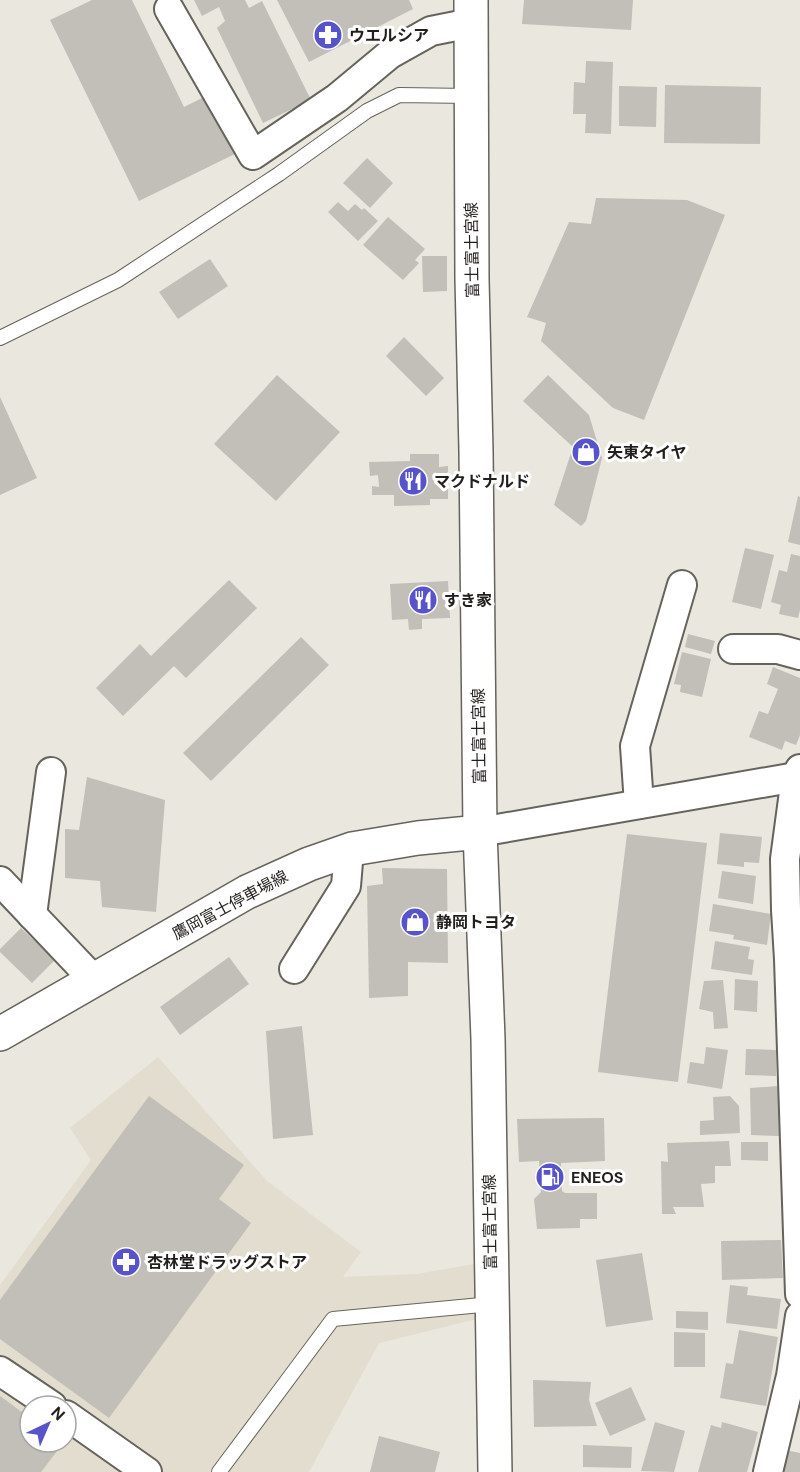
<svg xmlns="http://www.w3.org/2000/svg" width="800" height="1472" font-family="'DM Sans','Noto Sans JP',sans-serif">
<style>
.built{fill:#e2ddce;fill-rule:evenodd}
.building{fill:#c2bfb8}
.lines{fill:none;stroke-linecap:round;stroke-linejoin:round}
.service-casing{stroke:#66635c;stroke-width:16}
.minor-casing{stroke:#66635c;stroke-width:32}
.secondary-casing{stroke:#66635c;stroke-width:36}
.service{stroke:#fff;stroke-width:14}
.minor{stroke:#fff;stroke-width:28}
.secondary{stroke:#fff;stroke-width:33}
.labels{text-anchor:middle;dominant-baseline:central;stroke-width:6;stroke-linejoin:round;paint-order:stroke}
.poi-label{font-size:16px;font-weight:bold;fill:#201f1c;stroke:#fff;text-anchor:start}
.street-label{font-size:16px;fill:#201f1c;stroke:#fff}
</style>
<rect width="100%" height="100%" fill="#eae7df"/>
<path class="built" d="M158,1057L267,1181L361,1252L343,1277L417,1274L474,1264L477,1319L379,1343L309,1472H0V1285L91,1160L70,1128ZM30,1406H66V1442H30Z"/>
<g class="building">
<path d="M92,0H132L184,107L214,92L243,150L139,201L50,20Z"/>
<path d="M194,0H245L249,8L262,1L311,100L263,123L217,28L225,21L219,7L202,16Z"/>
<path d="M277,0H409L413,9L309,62Z"/>
<path d="M524,0H633L631,30L522,24Z"/>
<path d="M586,61L613,62L611,134L585,133L586,114H573L574,82L585,83Z"/>
<path d="M665,85L761,87L760,144L664,143Z"/>
<path d="M619,86L657,87L656,127L619,126Z"/>
<path d="M367,158L393,183L370,208L343,183Z"/>
<path d="M596,198L687,200L725,215L644,420L613,408L541,341L546,323L527,317L569,222L591,224Z"/>
<path d="M338,202L348,211L355,204L362,210L364,208L378,221L358,241L328,212Z"/>
<path d="M388,217L425,249L415,260L419,263L403,280L363,245Z"/>
<path d="M422,256H447V291L423,292Z"/>
<path d="M210,259L228,286L178,319L159,292Z"/>
<path d="M404,337L444,378L426,396L386,356Z"/>
<path d="M277,375L340,432L276,501L214,444Z"/>
<path d="M548,375L589,415L602,458L586,521L581,526L554,505L573,447L523,401Z"/>
<path d="M0,397L37,478L0,495Z"/>
<path d="M410,454H439V467L448,466V499H430V505L394,506V495H372V486L379,487L378,475L370,476L369,462L410,461Z"/>
<path d="M798,496L800,497V545L788,542Z"/>
<path d="M745,548L774,555L761,609L732,602Z"/>
<path d="M791,554L800,556V610L798,618L779,614L781,605L771,602L779,570L787,572Z"/>
<path d="M229,580L257,608L186,678L174,666L123,716L96,688L140,644L151,656Z"/>
<path d="M448,581L450,618L422,619V629L409,630L408,619L392,620L390,584Z"/>
<path d="M688,634L715,641L711,654L685,647Z"/>
<path d="M301,637L329,665L211,781L183,753Z"/>
<path d="M682,652L711,659L702,697L680,692L681,685L674,684Z"/>
<path d="M773,667L800,678V735L796,745L785,741L782,750L749,737L759,711L768,714L778,689L767,684Z"/>
<path d="M87,777L165,800L156,912L102,907L100,881L65,878V829L79,830Z"/>
<path d="M720,833L762,837L759,863L744,862V867L717,864Z"/>
<path d="M627,834L707,843L678,1082L598,1072Z"/>
<path d="M382,868L447,869L448,963L408,962V996L369,998L367,886L383,884Z"/>
<path d="M722,871L756,876L753,904L718,898Z"/>
<path d="M713,904L771,914L767,945L733,939L734,935L709,931Z"/>
<path d="M21,928L55,960L32,983L0,952V949Z"/>
<path d="M715,941L750,947L748,959L754,960L752,975L711,969Z"/>
<path d="M229,957L249,984L180,1035L160,1007Z"/>
<path d="M735,979L758,981L757,1012L734,1010Z"/>
<path d="M723,980L728,1028L714,1029L713,1012L699,1009L704,981Z"/>
<path d="M302,1026L313,1135L273,1139L266,1031Z"/>
<path d="M706,1047L728,1050L722,1089L687,1083L690,1062L704,1064Z"/>
<path d="M746,1049L776,1050V1076L745,1075Z"/>
<path d="M778,1086L779,1136L751,1135L750,1088Z"/>
<path d="M149,1096L244,1165L219,1199L251,1223L109,1418L0,1339V1300Z"/>
<path d="M730,1096L739,1106L740,1133L700,1135V1121L714,1120L713,1097Z"/>
<path d="M604,1118L605,1161L561,1163L562,1191L565,1193H597V1219H580V1228L537,1229L534,1199L541,1192L539,1161L519,1162L517,1119Z"/>
<path d="M729,1141L731,1166H715V1183L701,1184L704,1207H673L676,1214H662L661,1161L668,1162L667,1143Z"/>
<path d="M741,1142H768V1161L741,1160Z"/>
<path d="M781,1240L783,1278L722,1280L721,1241Z"/>
<path d="M642,1253L653,1320L606,1327L596,1260Z"/>
<path d="M730,1285L748,1287L747,1295L781,1299L777,1329L726,1323Z"/>
<path d="M676,1311L708,1312V1330L676,1328Z"/>
<path d="M739,1330L778,1337L766,1406L720,1398L726,1363L733,1364Z"/>
<path d="M674,1332L705,1333V1367H674Z"/>
<path d="M533,1380L591,1382L589,1400L597,1426L534,1427Z"/>
<path d="M631,1387L646,1420L610,1436L595,1403Z"/>
<path d="M0,1396L30,1418V1442H64L41,1472H0Z"/>
<path d="M655,1422L685,1431L674,1472L641,1471Z"/>
<path d="M722,1422L758,1432L747,1472H698L711,1425L721,1428Z"/>
<path d="M379,1436L440,1452L435,1472H370Z"/>
<path d="M583,1445L632,1447L631,1468L583,1467Z"/>
<path d="M785,1450L800,1453V1472H782Z"/>
</g>
<g class="lines">
<g class="service-casing">
<g id="service">
<path d="M0,338L118,280L279,174L367,111L399,95L470,96"/>
<path d="M219,1472L333,1319L492,1304"/>
</g>
</g>
<g class="minor-casing">
<g id="minor">
<path d="M169,9L253,155L337,98L390,54L431,31L471,23"/>
<path d="M733,649H778L800,655"/>
<path d="M800,769L796,777L785,859L786,910L789,959L800,1294"/>
<path d="M639,804L635,746L682,585"/>
<path d="M480,832L796,777"/>
<path d="M0,881L94,980"/>
<path d="M32,915L51,772"/>
<path d="M294,969L346,886L349,850"/>
<path d="M0,1371L52,1406"/>
<path d="M66,1415L147,1472"/>
<path d="M768,1472L791,1376L800,1316"/>
</g>
</g>
<g class="secondary-casing">
<g id="secondary">
<path d="M471,0L472,279L476,451L480,832L488,1039L495,1472"/>
<path d="M0,1034L247,892L309,864L352,849L418,838L480,832"/>
</g>
</g>
<use href="#service" class="service"/>
<use href="#minor" class="minor"/>
<use href="#secondary" class="secondary"/>
</g>
<defs>
<g id="pharmacy-disc" transform="scale(1.5)"><circle r="9.5" fill="#5753cb" stroke="#fff"/><path d="M-2-6h4v4h4v4h-4v4h-4v-4h-4v-4h4Z" fill="#fff"/></g>
<g id="shop-disc" transform="scale(1.5)"><circle r="9.5" fill="#5753cb" stroke="#fff"/><path d="M-5-2.5h2.3a2.7 3.5 0 0 1 5.4 0H5L5.5 6h-11ZM-1.5-2.5h3a1.5 2.3 0 0 0-3 0Z" fill="#fff"/></g>
<g id="restaurant-disc" transform="scale(1.5)"><circle r="9.5" fill="#5753cb" stroke="#fff"/><path d="M-5-6h1v4h1v-4h1v4h1v-4h1v5L-1.5 .5V6h-2V.5L-5-1ZM5-6V6H3V1.5H1.5Q1.5-4 5-6Z" fill="#fff"/></g>
<g id="fuel-disc" transform="scale(1.5)"><circle r="9.5" fill="#5753cb" stroke="#fff"/><path d="M-5.5-6h7V0h2V4h1.3V-2.5L3-4.5l.8-.8L6-3V5H2.5V1h-1V6h-7ZM-4.2-4.7v3.2H.2V-4.7Z" fill="#fff"/></g>
</defs>
<g fill-rule="evenodd">
<use href="#pharmacy-disc" x="328" y="35"/>
<use href="#shop-disc" x="586" y="452"/>
<use href="#restaurant-disc" x="413" y="481"/>
<use href="#restaurant-disc" x="423" y="600"/>
<use href="#shop-disc" x="415" y="922"/>
<use href="#fuel-disc" x="550" y="1177"/>
<use href="#pharmacy-disc" x="126" y="1262"/>
</g>
<g class="labels">
<g class="poi-label">
<text x="349" y="35">ウエルシア</text>
<text x="607" y="452">矢東タイヤ</text>
<text x="434" y="481">マクドナルド</text>
<text x="444" y="600">すき家</text>
<text x="436" y="922">静岡トヨタ</text>
<text x="571" y="1177">ENEOS</text>
<text x="147" y="1262">杏林堂ドラッグストア</text>
</g>
<g class="street-label">
<text transform="translate(472 250) rotate(-91)">富士富士宮線</text>
<text transform="translate(479 736) rotate(-91)">富士富士宮線</text>
<text transform="translate(230 905) rotate(-28)">鷹岡富士停車場線</text>
<text transform="translate(490 1222) rotate(-91)">富士富士宮線</text>
</g>
</g>
<g transform="translate(48 1424) rotate(44)"><circle r="28" fill="#ffffff" stroke="#a6a5a4" stroke-width="1.5"/>
<path d="M0-4.5L10 22L0 15L-10 22Z" fill="#5753cb"/>
<text y="-9" font-size="16" font-weight="bold" text-anchor="middle" fill="#201f1c">N</text>
</g>
</svg>
